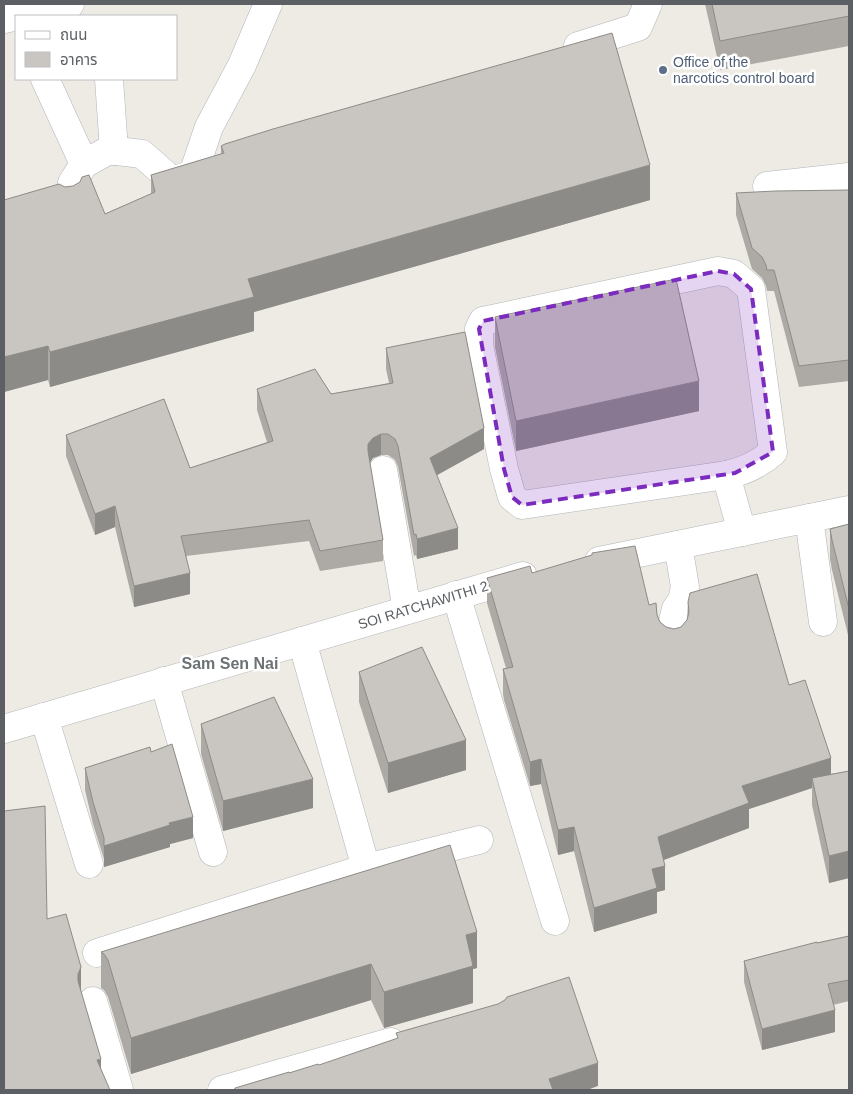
<svg xmlns="http://www.w3.org/2000/svg" width="853" height="1094" font-family="Arial,'Noto Sans Thai',sans-serif">
<style>
.lines{fill:none;stroke-linecap:round;stroke-linejoin:round}
.minor-casing{stroke:#b1b5b8;stroke-width:29}
.minor{stroke:#fff;stroke-width:28}
.wall{fill:#adaaa6}
.shaded-wall{fill:#8d8b87}
.building{fill:#c9c6c1;stroke:#8d8b87}
.marked{fill:#7b2cbf;fill-opacity:0.2;stroke:#7b2cbf;stroke-width:4;stroke-dasharray:10 6;stroke-linejoin:round}
.service-dot{fill:#5c6f8a;stroke:#fff;stroke-width:2}
.labels{text-anchor:middle;dominant-baseline:central;stroke-width:5;stroke-linejoin:round;paint-order:stroke}
.service-label{font-size:14px;fill:#4e5e75;stroke:#fff;text-anchor:start}
.street-label{font-size:14px;fill:#5c6064;stroke:#fff}
.quarter-label{font-size:16px;font-weight:bold;fill:#6d7275;stroke:#fff}
</style>
<rect width="100%" height="100%" fill="#edebe4"/>
<g class="lines">
<g class="minor-casing">
<g id="minor">
<path d="M4,19L70,4"/>
<path d="M578,46L638,27L648,4"/>
<path d="M45,79L84,164"/>
<path d="M109,79L114,151"/>
<path d="M193,174L209,127L242,65L268,4"/>
<path d="M767,186L849,177"/>
<path d="M68,206L72,183L84,164L109,150L142,154L168,177L176,180L195,173"/>
<path d="M718,271L734,274L751,289L773,452C759,464 743,472 726,475L522,505L512,497L504,469L479,345V329L483,321Z"/>
<path d="M383,470L407,610"/>
<path d="M726,475L742,532"/>
<path d="M809,518L823,622"/>
<path d="M599,561L849,510"/>
<path d="M456,595L555,921"/>
<path d="M673,638L672,625L676,609L682,601L685,587L678,545"/>
<path d="M302,641L366,868"/>
<path d="M164,681L213,852"/>
<path d="M44,717L89,864"/>
<path d="M4,729L523,576"/>
<path d="M97,953L366,868L479,840"/>
<path d="M93,1001L119,1090"/>
<path d="M222,1090L391,1042"/>
</g>
</g>
<use href="#minor" class="minor"/>
</g>
<g class="wall">
<path d="M705,4H849V46L720,70Z"/>
<path d="M221,146L650,200L254,312V331L50,387L48,380L4,392V200L105,214L151,194V175L221,154Z"/>
<path d="M849,190V381L799,387L774,291H767L766,286L762,278L752,269L736,215V193Z"/>
<path d="M495,317L699,411L516,451L495,347Z"/>
<path d="M386,348L484,449L437,475L458,549L417,559L416,555L414,556L398,467L395,460L388,455H381L373,458L370,463L383,540V561L320,571L309,541L186,556L190,594L134,607L115,527L95,535L66,456V435L190,468L267,442L257,410V389L331,394L389,383L386,369Z"/>
<path d="M849,524V639L832,570L830,559V529Z"/>
<path d="M487,578L649,605L657,615L660,622L666,627L674,629L681,627L687,620L688,602L789,685L831,774L849,771V878L829,883L812,805V788L749,809V828L664,860L665,890L657,892V913L594,932L574,851L558,855L541,784L530,786L504,700L503,694V669L506,668L487,603Z"/>
<path d="M359,672L466,770L388,793L359,702Z"/>
<path d="M201,724L313,808L223,831L201,754Z"/>
<path d="M151,752L193,838L170,844V847L104,867V859L93,824L85,790V768Z"/>
<path d="M849,936V1001L833,1005L835,1032L762,1050L744,982V961L817,943Z"/>
<path d="M101,952L477,968L473,969V1003L384,1028L371,1000L131,1074L108,997L104,990L101,988Z"/>
</g>
<g class="shaded-wall">
<path d="M650,165V200L254,312V331L50,387V352L248,279Z"/>
<path d="M48,346V380L4,392V357Z"/>
<path d="M699,381V411L516,451V421Z"/>
<path d="M484,428V449L430,479V458Z"/>
<path d="M381,434V455L373,458L368,465V444L373,438Z"/>
<path d="M115,506V527L95,535V514Z"/>
<path d="M458,528V549L417,559V539Z"/>
<path d="M190,573V594L134,607V586Z"/>
<path d="M466,740V770L388,793V763Z"/>
<path d="M831,758V782L812,778V788L749,809V828L658,862V837L742,786Z"/>
<path d="M541,759V784L530,786V762Z"/>
<path d="M313,779V808L223,831V801Z"/>
<path d="M193,817V838L170,844V847L104,867V846L169,823Z"/>
<path d="M574,827V851L558,855V830Z"/>
<path d="M849,851V878L829,883V856Z"/>
<path d="M665,866V890L657,892V913L594,932V908L652,869Z"/>
<path d="M477,932V968L473,969V1003L384,1028V992L466,935Z"/>
<path d="M371,964V1000L131,1074V1038Z"/>
<path d="M81,967V991L78,998V974Z"/>
<path d="M835,1010V1032L762,1050V1029Z"/>
<path d="M101,1059V1083L97,1060Z"/>
<path d="M598,1063V1086L587,1090H549V1079Z"/>
</g>
<g class="building">
<path d="M712,4H849V16L720,41Z"/>
<path d="M612,33L650,165L248,279L254,297L50,352L48,346L4,357V200L59,184L65,187L73,186L80,182L82,177L89,175L105,214L155,192L151,175L224,153L221,146L225,144L273,129Z"/>
<path d="M849,190V360L799,366L774,270H767L766,265L762,257L752,248L736,193L775,191Z"/>
<path d="M676,279L699,381L516,421L495,317Z"/>
<path d="M465,332L484,428L430,458L458,528L417,539L416,534L414,535L398,446L395,439L388,434H381L373,438L368,444V451L383,540L320,551L309,520L181,536L190,573L134,586L115,506L95,514L66,435L164,399L190,468L273,441L257,389L315,369L331,394L393,383L386,348Z"/>
<path d="M849,524V609L832,540L830,529Z"/>
<path d="M635,546L649,605L656,603L657,615L660,622L666,627L674,629L681,627L687,620L689,612L688,602L690,593L757,574L789,685L805,680L831,758L742,786L749,803L658,837L665,866L652,869L657,888L594,908L574,827L558,830L541,759L530,762L503,669L513,667L487,578L530,566L532,573L592,555V553Z"/>
<path d="M422,647L466,740L388,763L359,672Z"/>
<path d="M274,697L313,779L223,801L201,724Z"/>
<path d="M172,744L193,817L169,823L170,825L104,846V838L93,802L85,768L150,747L151,752Z"/>
<path d="M849,771V851L829,856L812,778Z"/>
<path d="M45,806L47,919L66,914L81,967L78,974V981L101,1059L97,1060L110,1090H4V811Z"/>
<path d="M450,845L477,932L466,935L473,966L384,992L371,964L131,1038L108,960L104,954L101,952Z"/>
<path d="M849,936V980L828,984L835,1010L762,1029L744,961L817,942V943Z"/>
<path d="M569,977L598,1063L549,1079L553,1090H233L235,1089V1088L289,1072V1073L318,1064L319,1065L398,1038L396,1033L498,1004L505,1000L507,997Z"/>
</g>
<path class="marked" d="M718,271L734,274L751,289L773,452L735,473L522,505L512,497L504,469L479,329L483,321Z"/>
<circle class="service-dot" cx="663" cy="70" r="5"/>
<g class="labels">
<g class="service-label">
<text x="673" y="62">Office of the<tspan x="673" dy="16">narcotics control board</tspan></text>
</g>
<g class="street-label">
<text transform="translate(423 605) rotate(-17)">SOI RATCHAWITHI 2</text>
</g>
<g class="quarter-label">
<text x="230" y="663">Sam Sen Nai</text>
</g>
</g>
<rect width="853" height="1094" fill="none" stroke="#5c6064" stroke-width="10"/>
<rect x="15" y="15" width="162" height="65" fill="#ffffff" stroke="#bebfc1"/>
<rect x="25" y="31" width="25" height="8" fill="#ffffff" stroke="#bebfc1"/>
<text x="60" y="40" font-size="15" fill="#5c6064">ถนน</text>
<rect x="25" y="52" width="25" height="15" fill="#c9c6c1" stroke="#bebfc1"/>
<text x="60" y="65" font-size="15" fill="#5c6064">อาคาร</text>
</svg>
